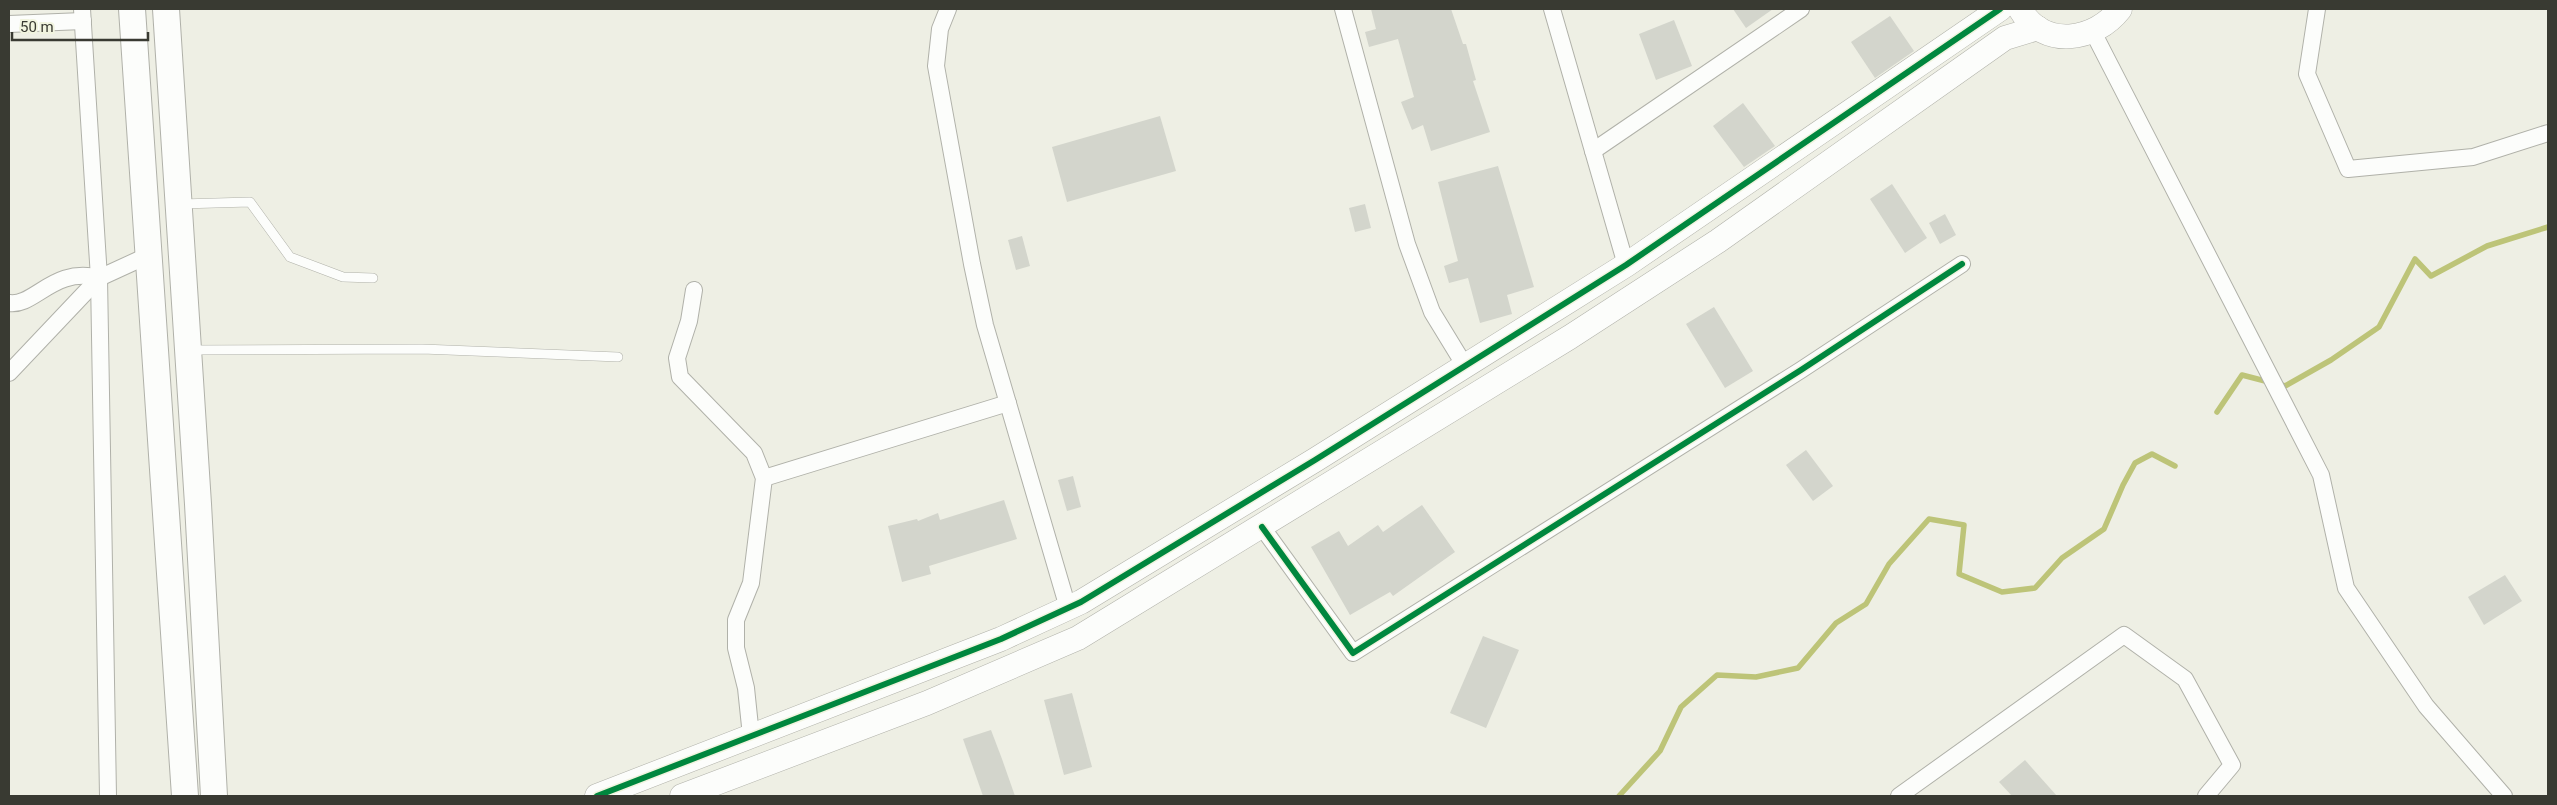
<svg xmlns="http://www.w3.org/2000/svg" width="2557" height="805" font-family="Roboto,sans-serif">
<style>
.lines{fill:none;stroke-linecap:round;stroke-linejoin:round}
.stream{stroke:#bdc478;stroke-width:5.5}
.building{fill:#d3d5cc}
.lane-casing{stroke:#b0b1a9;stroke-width:10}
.street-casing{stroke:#b0b1a9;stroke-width:18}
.secondary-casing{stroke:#b0b1a9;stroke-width:25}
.primary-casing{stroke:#b0b1a9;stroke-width:28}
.lane{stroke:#fcfdfb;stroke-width:9}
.street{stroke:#fcfdfb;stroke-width:16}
.secondary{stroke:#fcfdfb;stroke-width:24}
.primary{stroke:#fcfdfb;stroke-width:26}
.cycleway-casing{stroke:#f1f4df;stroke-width:9}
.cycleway{stroke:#00873e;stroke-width:6}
</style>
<rect width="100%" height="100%" fill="#eeefe4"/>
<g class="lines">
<g class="stream">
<path d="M2278,384L2285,386L2331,360L2379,327L2415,259L2431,276L2487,246L2548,227"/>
<path d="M2217,412L2242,375L2269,382"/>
<path d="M1619,796L1660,751L1681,707L1717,675L1756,677L1798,668L1836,623L1866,604L1889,564L1929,519L1964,525L1959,574L2002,592L2035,588L2062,558L2104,529L2123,485L2135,463L2152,454L2175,466"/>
</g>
</g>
<g class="building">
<path d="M1371,9H1451L1463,44H1466L1476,80L1473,81L1490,132L1431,151L1423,125L1412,130L1401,102L1414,97L1398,39L1369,47L1365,32L1376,29Z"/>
<path d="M1733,9H1773L1746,28Z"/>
<path d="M1890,16L1914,51L1875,78L1851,42Z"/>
<path d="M1674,20L1692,66L1656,80L1639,34Z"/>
<path d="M1743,103L1775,146L1744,167L1713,126Z"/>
<path d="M1160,116L1176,171L1067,202L1052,147Z"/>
<path d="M1498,166L1534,287L1507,295L1512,314L1480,323L1468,278L1449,283L1444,266L1458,261L1438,182Z"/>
<path d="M1892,184L1927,238L1905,253L1870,199Z"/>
<path d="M1365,204L1371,228L1355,232L1349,208Z"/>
<path d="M1945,214L1956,235L1940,244L1929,223Z"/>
<path d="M1022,236L1030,266L1016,270L1008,240Z"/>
<path d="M1714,307L1753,371L1725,388L1686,324Z"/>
<path d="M1806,450L1833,486L1813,501L1786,465Z"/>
<path d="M1073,476L1081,507L1067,511L1058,480Z"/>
<path d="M1004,500L1017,539L929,566L931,574L902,582L888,526L917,519L918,521L938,513L940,520Z"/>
<path d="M1422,505L1455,552L1393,596L1390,592L1350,615L1311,547L1339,531L1348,546L1378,525L1383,532Z"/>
<path d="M2505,575L2522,601L2484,625L2468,597Z"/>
<path d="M1483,636L1519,650L1486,728L1450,713Z"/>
<path d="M1072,693L1092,767L1064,775L1044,700Z"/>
<path d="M991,730L1002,759L1015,796H983L963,739Z"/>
<path d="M2025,760L2057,796H2012L1999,782Z"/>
</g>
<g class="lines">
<g class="lane-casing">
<g id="lane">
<path d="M181,204L250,202L290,257L343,277L373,278"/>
<path d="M191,350L422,349L618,357"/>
</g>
</g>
<g class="street-casing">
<g id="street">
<path d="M82,9L99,278L108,796"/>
<path d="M948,9L940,29L936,66L972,264L985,325L1068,608"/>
<path d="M1343,9L1407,244L1432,312L1465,366"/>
<path d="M1552,9L1626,265"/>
<path d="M2317,9L2307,74L2348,169L2473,157L2548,133"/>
<path d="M9,24L83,21"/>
<path d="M2093,32L2321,475L2346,588L2426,706L2504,796"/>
<path d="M1593,151L1801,9"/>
<path d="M694,290L689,321L677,358L680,377L754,453L764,478L751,583L736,620V648L746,688L751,736"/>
<path d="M9,303C34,307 54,266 99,278"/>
<path d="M9,373L99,278L149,255"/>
<path d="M764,478L1008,403"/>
<path d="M1262,527L1353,653L1801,370L1962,264"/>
<path d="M1899,796L2124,635L2185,679L2232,765L2206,796"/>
</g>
</g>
<g class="secondary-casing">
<g id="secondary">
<path d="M2020,9C2044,50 2095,41 2120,9"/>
<path d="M597,796L1001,639L1081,602L1315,460L1626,265L2000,9"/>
<path d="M682,796L927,703L1078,638L1570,337L1718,241L2005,38L2038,28"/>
</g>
</g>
<g class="primary-casing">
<g id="primary">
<path d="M132,9L185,796"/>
<path d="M166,9L198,504L214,796"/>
</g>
</g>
<use href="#lane" class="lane"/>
<use href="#street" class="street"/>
<use href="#secondary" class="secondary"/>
<use href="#primary" class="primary"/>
<g class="cycleway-casing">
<g id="cycleway">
<path d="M1262,527L1353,653L1801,370L1962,264"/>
<path d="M597,796L1001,639L1081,602L1315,460L1626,265L2000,9"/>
</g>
</g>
<use href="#cycleway" class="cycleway"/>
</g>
<rect width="2557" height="805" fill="none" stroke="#393a32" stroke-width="20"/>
<path d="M12 32v8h136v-8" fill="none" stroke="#393a32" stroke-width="2.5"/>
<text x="20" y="32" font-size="15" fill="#393a32" stroke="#f1f4df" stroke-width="4" paint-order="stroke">50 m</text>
</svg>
